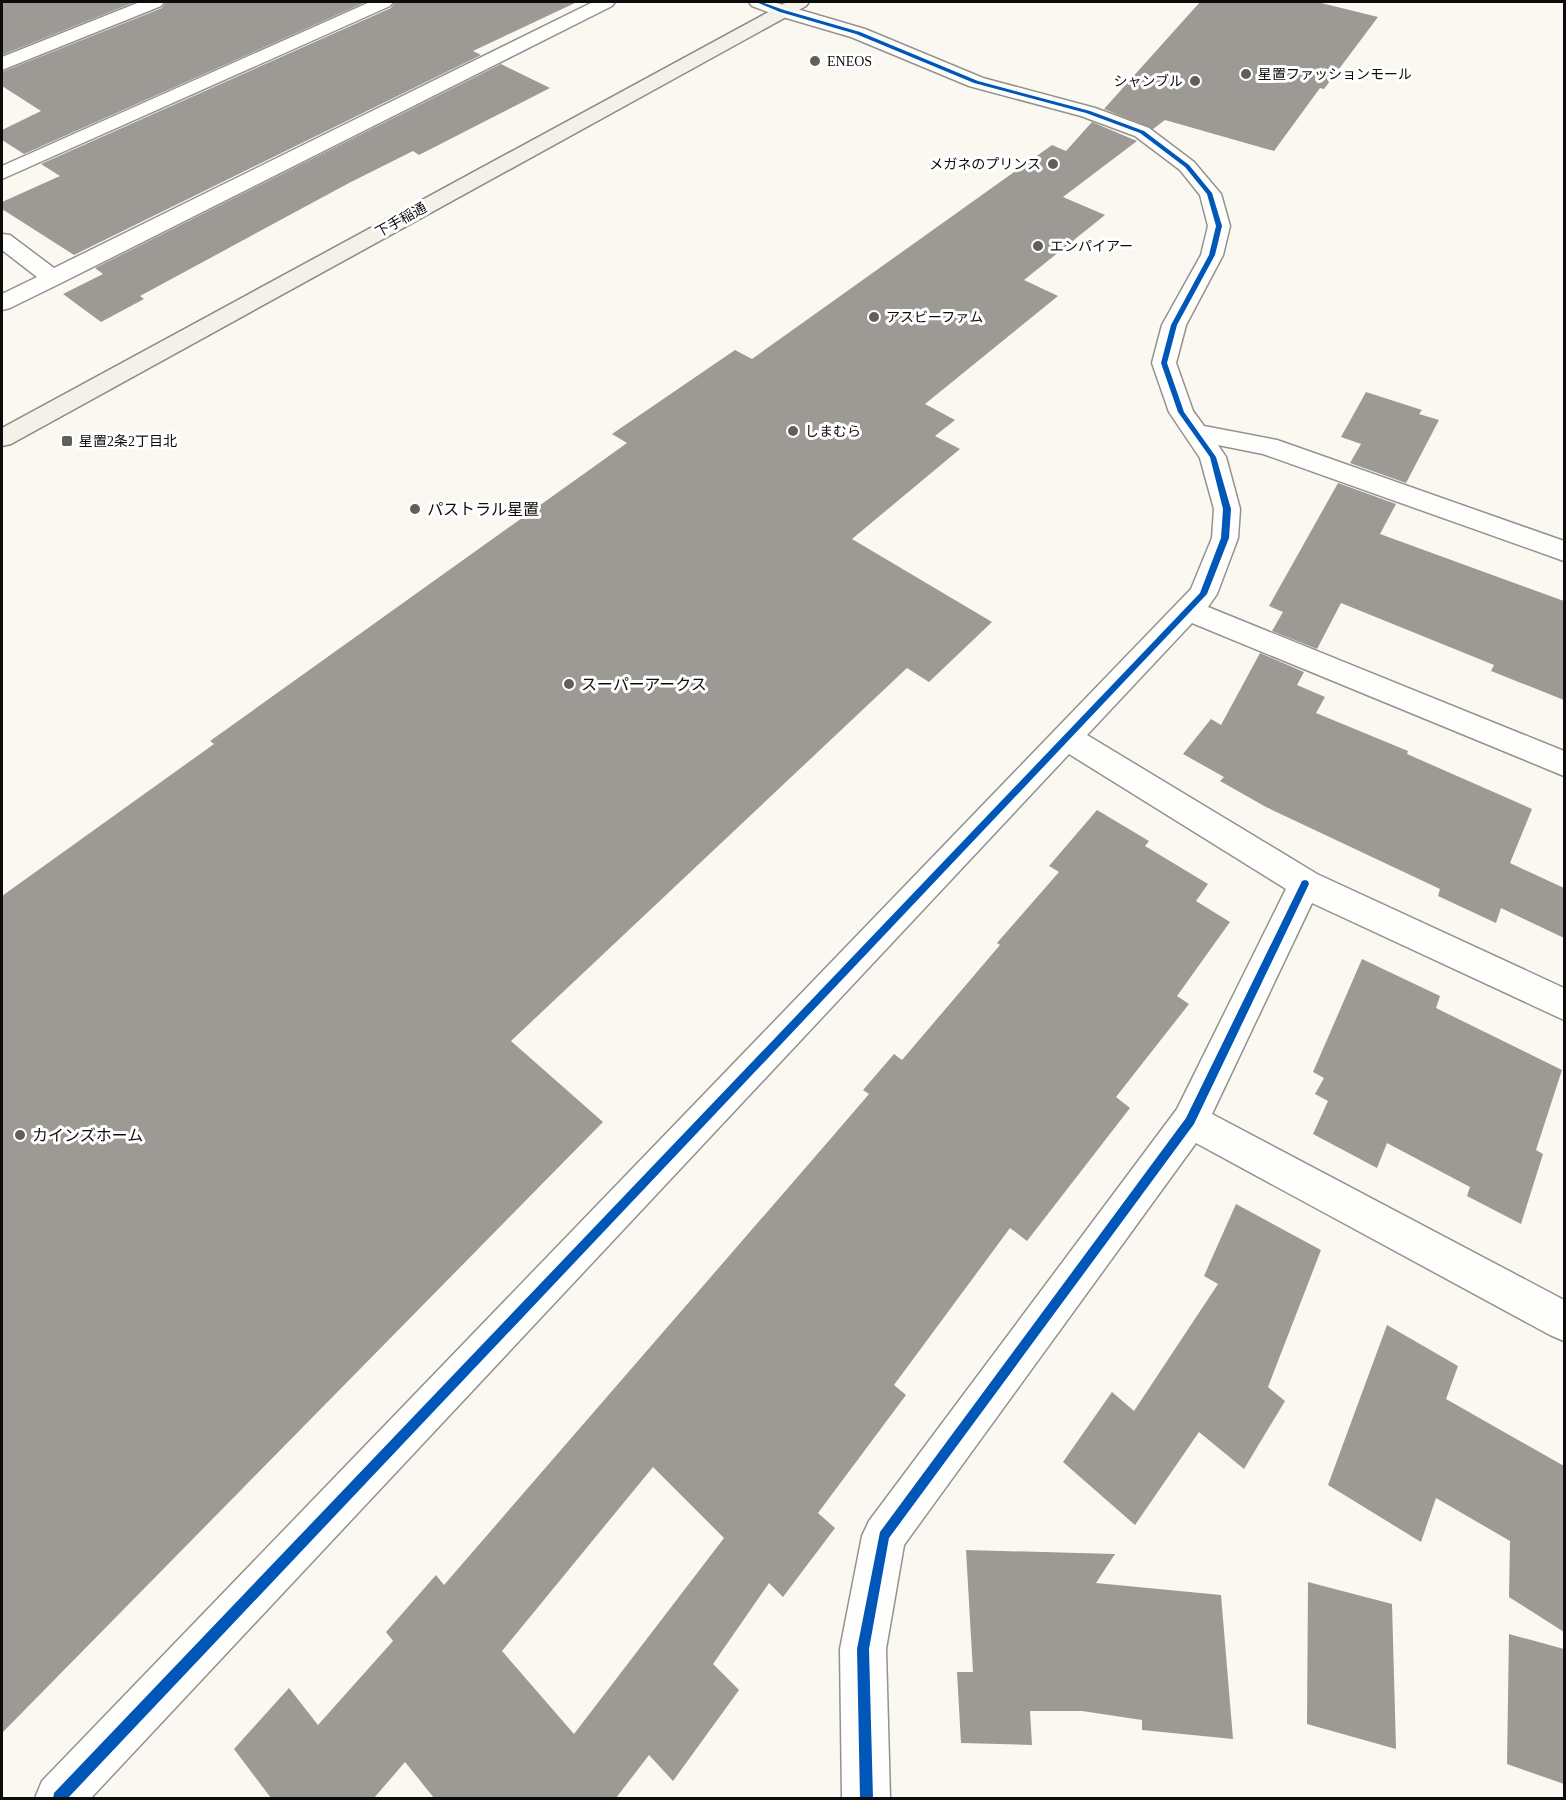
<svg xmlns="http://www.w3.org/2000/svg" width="1566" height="1800" font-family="'Times New Roman','Noto Sans JP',serif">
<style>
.building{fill:#9d9a96;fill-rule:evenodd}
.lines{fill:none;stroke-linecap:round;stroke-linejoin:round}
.street-casing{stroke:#93928f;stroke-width:3}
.secondary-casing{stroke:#8a8985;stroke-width:3}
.street{fill:#fefefd;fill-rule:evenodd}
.secondary{fill:#f4f2e8;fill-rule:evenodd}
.cycleway-casing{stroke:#fff;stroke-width:4}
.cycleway{fill:#0057b8;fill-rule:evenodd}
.poi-dot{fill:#5f5f5c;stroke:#fff;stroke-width:2}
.labels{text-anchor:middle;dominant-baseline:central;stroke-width:6;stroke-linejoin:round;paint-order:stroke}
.far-poi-label{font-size:14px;fill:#0c0c0c;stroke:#fff;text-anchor:start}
.far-street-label{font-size:14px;fill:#0c0c0c;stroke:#fff}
.poi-label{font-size:16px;fill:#0c0c0c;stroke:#fff;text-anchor:start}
</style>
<rect width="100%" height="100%" fill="#faf8f0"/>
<g class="building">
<path d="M2,2H135L2,55Z"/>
<path d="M166,2H366L24,154L2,140V130L41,111L2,86V72L162,8Z"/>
<path d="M395,2H577L473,51L481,55L74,255L2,209V202L60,176L41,164L391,8Z"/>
<path d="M1200,2H1317L1378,17L1324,89L1320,88L1274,151L1165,120L1153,129L1104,109Z"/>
<path d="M501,64L550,88L419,155L413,151L349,183L140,296L144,299L101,322L63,294L103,274L95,268Z"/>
<path d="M1092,122L1137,141L1063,197L1105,215L1024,280L1058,296L925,404L955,420L935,436L960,449L852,539L992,622L929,682L907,668L511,1041L603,1122L2,1733V896L214,744L210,741L627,443L612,434L735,350L752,359L1052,145L1066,151Z"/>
<path d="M1366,392L1422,410L1419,414L1439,420L1406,483L1350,463L1361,444L1341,437Z"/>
<path d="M1338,483L1396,504L1380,534L1564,601V700L1491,671L1494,665L1341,603L1317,649L1272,631L1283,612L1269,606Z"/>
<path d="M1260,653L1304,672L1297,685L1325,697L1316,713L1408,751L1407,754L1532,809L1510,863L1564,888V938L1501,908L1496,923L1438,896L1440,889L1266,807L1220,781L1224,777L1183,754L1211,719L1221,725Z"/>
<path d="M1097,810L1149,841L1145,846L1208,884L1196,901L1230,922L1177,996L1189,1004L1116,1097L1130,1108L1027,1241L1010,1228L894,1385L906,1395L818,1513L835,1528L783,1597L769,1583L713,1664L739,1690L673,1781L649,1755L616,1798H434L405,1762L374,1798H271L234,1749L289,1688L318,1725L393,1641L386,1632L436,1575L444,1585L839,1129L869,1094L863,1090L894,1054L902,1060L1000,945L997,943L1059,872L1049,866ZM653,1467L724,1538L574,1734L502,1651Z"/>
<path d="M1362,959L1440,996L1436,1008L1562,1070L1536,1150L1543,1154L1521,1224L1467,1196L1470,1187L1387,1143L1377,1168L1313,1134L1328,1101L1315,1094L1324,1078L1313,1072Z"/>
<path d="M1236,1204L1321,1250L1268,1387L1285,1401L1244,1469L1199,1432L1135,1525L1063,1462L1112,1392L1134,1411L1218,1284L1204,1276Z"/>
<path d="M1387,1325L1458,1366L1446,1399L1564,1466V1632L1509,1597L1510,1541L1436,1498L1421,1542L1328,1485Z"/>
<path d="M966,1550L1115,1554L1096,1583L1221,1595L1233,1739L1142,1730V1720L1082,1711H1030L1032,1745L961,1743L957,1672H973Z"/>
<path d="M1308,1582L1392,1604L1396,1749L1307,1724Z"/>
<path d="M1509,1634L1564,1649V1784L1507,1764Z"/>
</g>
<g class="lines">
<g class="street-casing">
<g id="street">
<path d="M140,2H164L161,6L2,70V57Z"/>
<path d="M370,2H393L390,6L2,179V166Z"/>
<path d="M593,2H615L612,6L61,283L10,308L2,310V294L37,277L2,250V234L10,235L54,268Z"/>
<path d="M749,2H773L865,29L983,78L1095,108L1149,128L1194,162L1221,194L1230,226L1223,255L1186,325L1176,363L1193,411L1204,426L1277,440L1564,541V561L1263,454L1218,445L1226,457L1240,509L1238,538L1217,594L1208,607L1564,751V776L1192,623L1087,735L1317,874L1564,988V1020L1312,903L1212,1114L1564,1300V1341L1550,1335L1196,1143L904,1545L886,1649L890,1798H842L840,1649L862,1536L869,1521L1177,1109L1286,889L1069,754L91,1798H35L42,1781L1191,589L1212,538L1214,509L1200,458L1169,412L1152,363L1162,325L1201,255L1208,226L1200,195L1180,170L1135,136L1081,116L969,86L851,37L776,15L752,6Z"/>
</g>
</g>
<g class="secondary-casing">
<path id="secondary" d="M787,2H809L806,6L11,444L2,446V428Z"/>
</g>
<use href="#street" class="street"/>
<use href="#secondary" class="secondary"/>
<g class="cycleway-casing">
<g id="cycleway">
<path d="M756,2H761L784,10L860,32L978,81L1090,111L1144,131L1189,165L1212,193L1222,226L1215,255L1177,325L1167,363L1184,412L1216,457L1231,509L1229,538L1207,594L68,1798H53L54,1793L1200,593L1221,538L1223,509L1210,457L1178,412L1161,363L1171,325L1209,255L1216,226L1207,194L1185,167L1140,133L1086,113L974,83L856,34L780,12Z"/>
<path d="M1305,880L1308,881L1309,884L1194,1124L889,1538L869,1649L873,1798H860L857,1649L880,1532L1186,1118L1302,881Z"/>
</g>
</g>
<use href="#cycleway" class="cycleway"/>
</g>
<g class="poi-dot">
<circle cx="815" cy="61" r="6"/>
<circle cx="1246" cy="74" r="6"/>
<circle cx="1195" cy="81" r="6"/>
<circle cx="1053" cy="164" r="6"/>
<circle cx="1038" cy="246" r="6"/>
<circle cx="874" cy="317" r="6"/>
<circle cx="793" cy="431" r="6"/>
<rect x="61" y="435" width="12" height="12" rx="3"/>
<circle cx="415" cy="509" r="6"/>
<circle cx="569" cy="684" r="6"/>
<circle cx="20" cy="1135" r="6"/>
</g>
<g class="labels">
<g class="far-poi-label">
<text x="827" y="61">ENEOS</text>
<text x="1258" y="74">星置ファッションモール</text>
<text x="1183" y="81" text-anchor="end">シャンブル</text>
<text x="1041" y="164" text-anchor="end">メガネのプリンス</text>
<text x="1050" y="246">エンパイアー</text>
<text x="886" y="317">アスビーファム</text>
<text x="805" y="431">しまむら</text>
<text x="79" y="441">星置2条2丁目北</text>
</g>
<g class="far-street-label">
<text transform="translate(401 220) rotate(-29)">下手稲通</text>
</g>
<g class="poi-label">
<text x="427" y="509">パストラル星置</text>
<text x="581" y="684">スーパーアークス</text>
<text x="32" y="1135">カインズホーム</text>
</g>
</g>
<rect width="1566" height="1800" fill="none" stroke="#0c0c0c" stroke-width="6"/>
</svg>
